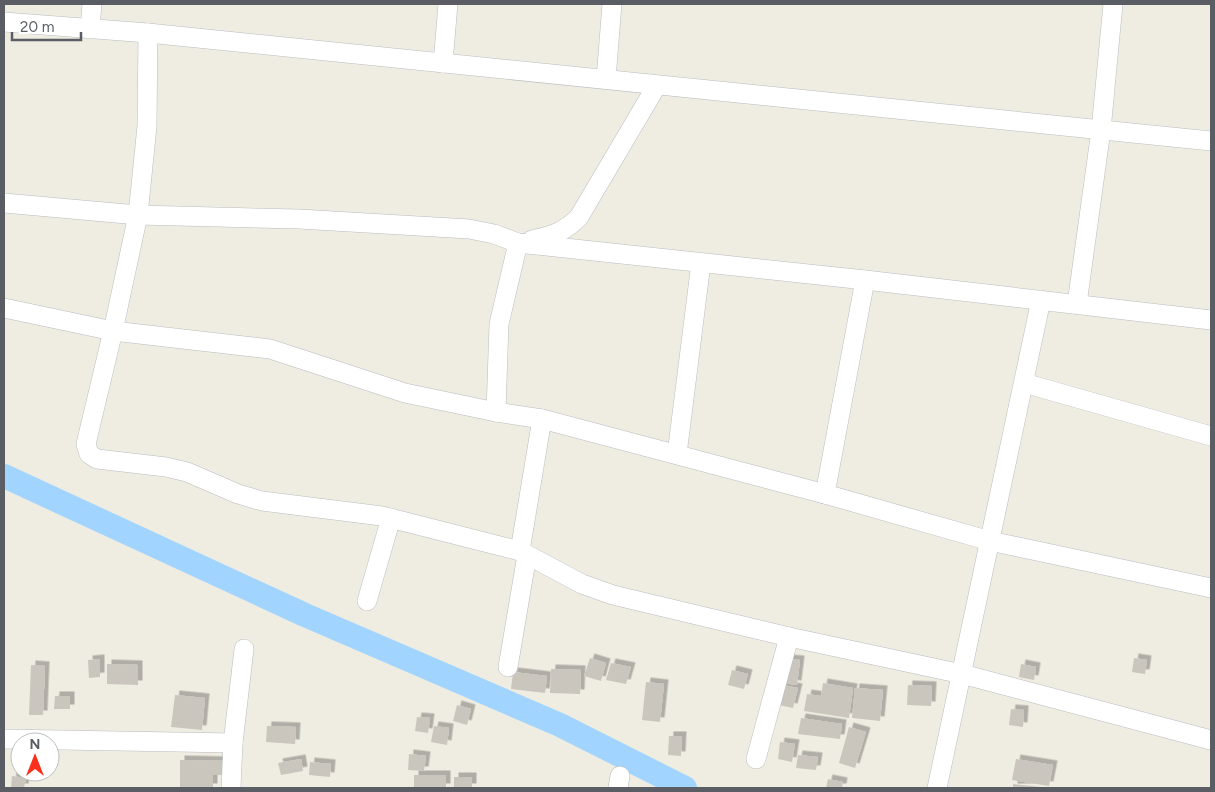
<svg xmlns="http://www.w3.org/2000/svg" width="1215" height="792" font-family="Figtree,sans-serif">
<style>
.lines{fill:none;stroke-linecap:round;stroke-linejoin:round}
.canal{stroke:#a1d5ff;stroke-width:24}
.building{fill:#cac6be;filter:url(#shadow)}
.minor-casing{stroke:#b9bcc2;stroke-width:20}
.minor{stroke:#fff;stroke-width:19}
</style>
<defs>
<filter id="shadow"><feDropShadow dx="4.5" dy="-4.5" stdDeviation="0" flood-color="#0004"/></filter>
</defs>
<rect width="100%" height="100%" fill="#efece1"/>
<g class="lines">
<path class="canal" d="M4,476L305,615L560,725L685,788"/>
</g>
<g class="building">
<path d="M590,658L606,663L601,681L584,676Z"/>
<path d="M1134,658L1147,660L1145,674L1132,672Z"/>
<path d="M100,659V677L89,678L88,660Z"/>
<path d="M786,659L800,660L797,685L783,683Z"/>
<path d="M611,663L631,667L626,684L606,680Z"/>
<path d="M107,664L138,665V685L107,684Z"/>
<path d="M1021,664L1036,667L1034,680L1019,677Z"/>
<path d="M31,665L45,666L43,715H29Z"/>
<path d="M551,669L581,670L580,694L550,693Z"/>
<path d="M732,670L748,674L744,689L728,685Z"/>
<path d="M513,672L547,676L545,693L511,689Z"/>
<path d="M646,682L664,684L660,722L642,720Z"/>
<path d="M823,683L853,688L849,718L804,711L807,694L821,696Z"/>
<path d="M778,684L798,688L793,708L774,704Z"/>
<path d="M908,685L932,686L931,706L907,705Z"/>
<path d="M855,688L883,690L880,721L852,718Z"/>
<path d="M175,695L205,698L202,730L171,727Z"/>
<path d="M55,696H70V709H54Z"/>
<path d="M457,705L471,709L467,725L453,721Z"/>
<path d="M1011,709L1024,710L1023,727L1009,725Z"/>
<path d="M417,717L430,718L428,733L415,731Z"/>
<path d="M801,718L842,724L840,739L798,734Z"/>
<path d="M267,726L296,727L295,744L266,742Z"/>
<path d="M434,726L449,728L447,745L431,742Z"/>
<path d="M849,727L866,732L855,768L839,763Z"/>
<path d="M669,736H682L681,756L668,755Z"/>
<path d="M780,742L795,744L792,762L778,759Z"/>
<path d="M409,754L426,756L424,771L408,770Z"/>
<path d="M798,755L818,757L816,770L796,768Z"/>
<path d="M301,759L303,771L281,775L278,763Z"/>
<path d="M1016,759L1053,765L1049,786L1012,780Z"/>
<path d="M180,760L227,761V775H213V788H180Z"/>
<path d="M310,762L331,764L330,777L309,775Z"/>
<rect x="414" y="775" width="32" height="13"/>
<path d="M12,776L26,778L24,788H11Z"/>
<rect x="454" y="777" width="18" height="11"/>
<path d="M828,779L843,782L842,788H826Z"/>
<path d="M1013,784L1041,787V788H1013Z"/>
</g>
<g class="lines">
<g class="minor-casing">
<g id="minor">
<path d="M4,22L148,33L1211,141"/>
<path d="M90,29L92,4"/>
<path d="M148,33L147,126L138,215L113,331L86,444L89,454L97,459L166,467L187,472L238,494L262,501L382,516L520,551L582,584L613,595L789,637L962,674L1211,740"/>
<path d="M443,63L448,4"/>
<path d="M606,79L612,4"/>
<path d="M4,203L138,215L299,219L469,229L494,234L518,243L865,280L1211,320"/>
<path d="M532,240C553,235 563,233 579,217L657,85"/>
<path d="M1077,304L1101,130L1113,4"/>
<path d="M4,308L113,331L270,349L405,393L496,412L542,419L825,494L990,541L1211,588"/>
<path d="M1024,383L1211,436"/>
<path d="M496,412L499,324L518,243"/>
<path d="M677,454L701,263"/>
<path d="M825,494L865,280"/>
<path d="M520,551L542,419"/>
<path d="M367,601L391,518"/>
<path d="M508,667L527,555"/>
<path d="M4,739L233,743"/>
<path d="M756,759L789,637"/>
<path d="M231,788L233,743L244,649"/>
<path d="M618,788L620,776"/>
<path d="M937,788L1041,300"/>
</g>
</g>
<use href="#minor" class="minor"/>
</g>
<rect width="1215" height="792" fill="none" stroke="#5a5e64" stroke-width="10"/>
<g transform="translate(35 757)"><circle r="24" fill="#ffffff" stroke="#bdbfc1"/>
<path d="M0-4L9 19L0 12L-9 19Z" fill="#fa301c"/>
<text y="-8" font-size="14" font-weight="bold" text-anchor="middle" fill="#5a5e64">N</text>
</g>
<path d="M12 32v8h69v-8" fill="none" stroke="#5a5e64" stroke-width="2.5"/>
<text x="20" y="32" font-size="15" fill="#5a5e64" stroke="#ffffff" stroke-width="4" paint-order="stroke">20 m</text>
</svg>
